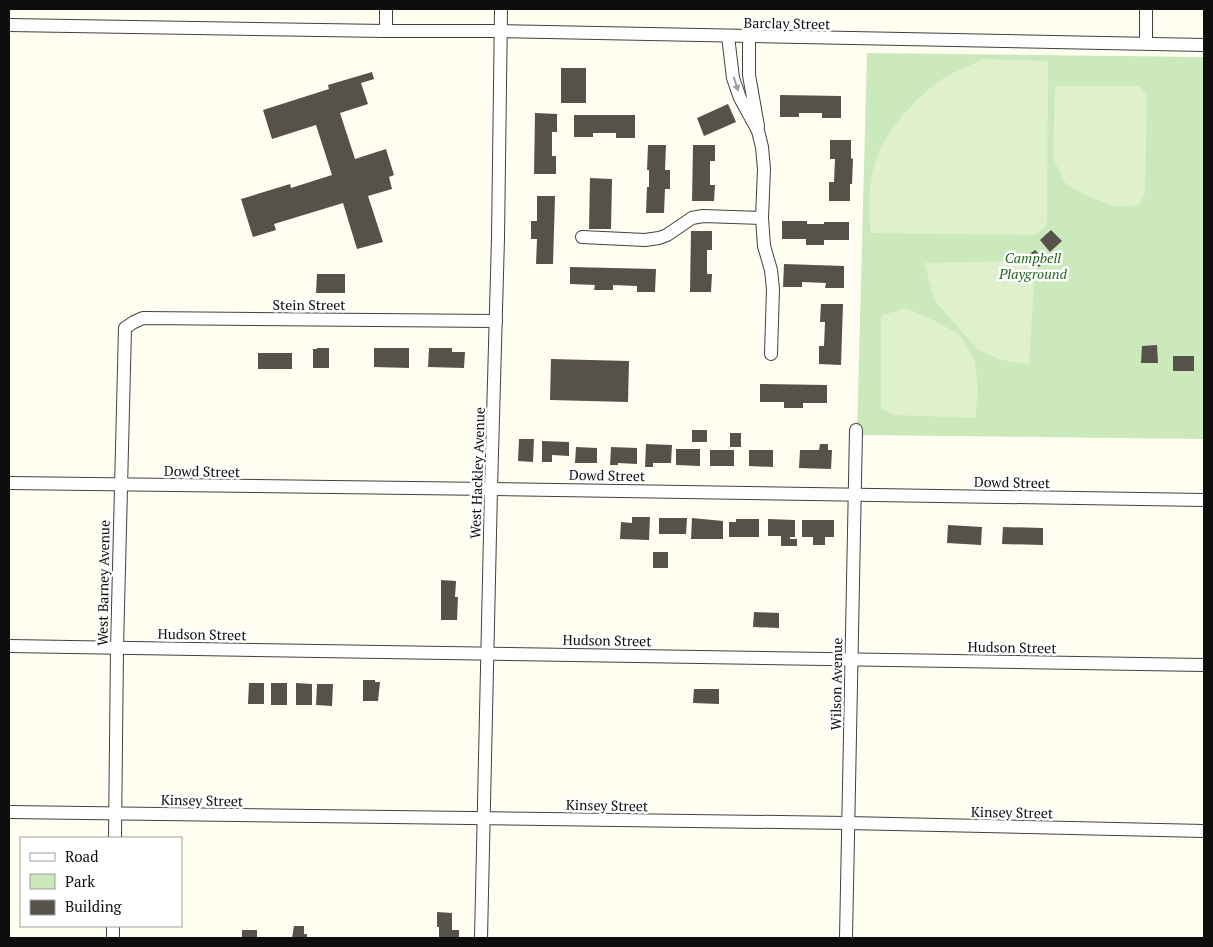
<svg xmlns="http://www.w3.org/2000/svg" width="1213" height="947" font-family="'PT Serif',serif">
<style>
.green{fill:#cbe9ba}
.pitch{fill:#def0cc}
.building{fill:#57514b}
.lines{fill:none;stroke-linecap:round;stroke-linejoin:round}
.minor-casing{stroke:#414141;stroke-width:14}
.minor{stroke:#fff;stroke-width:12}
.oneway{fill:#9f9f9f}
.labels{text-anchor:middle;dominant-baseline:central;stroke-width:5;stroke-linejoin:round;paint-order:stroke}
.street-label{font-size:14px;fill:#0e0e0e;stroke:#fff}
.park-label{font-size:14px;font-style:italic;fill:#23651f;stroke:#fff}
</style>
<rect width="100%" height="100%" fill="#fffef0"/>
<path class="green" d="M867,53L1204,57V439L857,435Z"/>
<g class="pitch">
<path d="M984,59L1048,61L1047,220L1045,228L1034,235L871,233C867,208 869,178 878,154C889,127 924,88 949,75C960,69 973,64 984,59Z"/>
<path d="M1055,86H1139L1147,96L1145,193L1139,205L1117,207L1084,195L1065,183L1053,158Z"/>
<path d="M1028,261L1035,268L1029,365L1002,360L978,350L935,301L924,263Z"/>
<path d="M906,308L935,321L959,334L975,361L978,391L975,418L893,415L881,408V316Z"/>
</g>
<g class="building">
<rect x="561" y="68" width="25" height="35"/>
<path d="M372,72L374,79L361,83L368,104L340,113L355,159L386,149L394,175L389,177L392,189L368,196L383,242L357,249L343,203L274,224L276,230L253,237L241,199L290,184L291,188L332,175L316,125L272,139L263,110L329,89L328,85Z"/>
<path d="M780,95L841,96V118H822V113H799V117H780Z"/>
<path d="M728,104L736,122L704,136L697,118Z"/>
<path d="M535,113L557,114V132H552V156H556V174H534Z"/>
<path d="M574,115H635V138H616V133H593V137H574Z"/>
<path d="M830,140H851V158L853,159L852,184H850V201H829V182H834L835,159H830Z"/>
<path d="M648,145H666L665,170H670V189H665L664,213H646L647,187H649V170H647Z"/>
<path d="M693,145H715V161H710V185H715L714,201H692Z"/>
<path d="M590,178L612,179L611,229H589Z"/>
<path d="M537,196H555L553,264H536L537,239H531V221H537Z"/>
<path d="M782,221H807V224H824V222H849V240H824V245H806V239H782Z"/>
<path d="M1051,230L1062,241L1050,252L1040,240Z"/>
<path d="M691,231H712V250H707V274H712L711,292H690Z"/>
<path d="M1035,250L1046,261L1039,267L1028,255Z"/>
<path d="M784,264L844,266V288H825L826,283L802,282V287H783Z"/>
<path d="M570,267L656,269L655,292H637V286L613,285V290H594L595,285L570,284Z"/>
<path d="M317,274H345V293H316Z"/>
<path d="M821,304H843L841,365L819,364V346H824L825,322H820Z"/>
<path d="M1157,345L1158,363H1141L1142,346Z"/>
<path d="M317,348H329V368H313V349H317Z"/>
<path d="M374,348H409V368L374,367Z"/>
<path d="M429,348H452V352H465L464,368L428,367Z"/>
<rect x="258" y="353" width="34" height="16"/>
<rect x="1173" y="356" width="21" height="15"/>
<path d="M551,359L629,361L628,402L550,400Z"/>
<path d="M760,384L827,385V403H803V408H784V402H760Z"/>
<rect x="692" y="430" width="15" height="12"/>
<rect x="730" y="433" width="11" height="14"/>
<path d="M519,439H534L533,462L518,461Z"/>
<path d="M542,441L569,442V456L552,455V462H542Z"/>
<path d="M646,444L672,445L671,463H653V467H645Z"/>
<path d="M820,444H828V450H832L831,469L799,468L800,450H819Z"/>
<path d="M576,447L597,448V463H575Z"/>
<path d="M611,447L637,448V464L618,463V465H610Z"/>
<path d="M676,449H700V466L676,465Z"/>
<rect x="710" y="450" width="24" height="16"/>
<path d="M749,450H773V467L749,466Z"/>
<path d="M632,517H650L649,540L620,539L621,522L632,523Z"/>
<path d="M659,518H687L686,534H659Z"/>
<path d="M692,518L723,521V539H691Z"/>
<path d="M736,519H759V537H729V522H736Z"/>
<path d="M768,519L795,520V537H790V539H797V546H781V536H768Z"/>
<path d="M802,520H834V537H825V545H813V537H802Z"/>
<path d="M948,525L982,527L981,545L947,543Z"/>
<path d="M1003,527L1043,528V545L1002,544Z"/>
<rect x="653" y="552" width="15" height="16"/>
<path d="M441,580L456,581L455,597H458L457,620H441Z"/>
<path d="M754,612L779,613V628L753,627Z"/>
<path d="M363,680H375V682H380L378,701H363Z"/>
<path d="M249,683H264V704H248Z"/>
<rect x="271" y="683" width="16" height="22"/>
<path d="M296,683L312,684V705H296Z"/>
<path d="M317,684H333L332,706L316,705Z"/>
<path d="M694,689H719V704L693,703Z"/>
<path d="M437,912L452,913V930H459V938H439V927H437Z"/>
<path d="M294,926H304V934H307V938H292Z"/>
<rect x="242" y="930" width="15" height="8"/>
</g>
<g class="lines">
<g class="minor-casing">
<g id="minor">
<path d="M386,9V31"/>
<path d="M1146,9V43"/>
<path d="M9,25L386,31H500L1204,45"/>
<path d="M728,36L733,78L740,98L758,131L762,147L764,169L762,218L764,246L771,270L773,289L771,354"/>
<path d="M749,37V75L758,126"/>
<path d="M582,237L645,240L659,238L667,235L692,218L703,216L762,218"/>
<path d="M9,483L491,489L1204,500"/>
<path d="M9,646L1204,665"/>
<path d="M9,812L848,823L1204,831"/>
<path d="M115,838L117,648L125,328L134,322L143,318L496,321"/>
<path d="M113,938V926"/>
<path d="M481,938L491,489L498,238L501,9"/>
<path d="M846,938L856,430"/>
</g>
</g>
<use href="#minor" class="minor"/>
</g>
<defs><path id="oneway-solid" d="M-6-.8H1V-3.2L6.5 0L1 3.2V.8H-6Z" transform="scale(1.25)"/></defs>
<use class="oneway" href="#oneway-solid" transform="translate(736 84) rotate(72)"/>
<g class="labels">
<g class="street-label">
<text transform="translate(787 23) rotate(1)">Barclay Street</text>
<text x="309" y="304">Stein Street</text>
<text transform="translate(202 471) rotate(1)">Dowd Street</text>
<text transform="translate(477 473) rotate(-88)">West Hackley Avenue</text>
<text transform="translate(607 475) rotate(1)">Dowd Street</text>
<text transform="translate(1012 482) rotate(1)">Dowd Street</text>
<text transform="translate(103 583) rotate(-89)">West Barney Avenue</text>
<text transform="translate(202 634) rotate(1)">Hudson Street</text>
<text transform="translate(607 640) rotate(1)">Hudson Street</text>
<text transform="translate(1012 647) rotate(1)">Hudson Street</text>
<text transform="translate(836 684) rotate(-89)">Wilson Avenue</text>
<text transform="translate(202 800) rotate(1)">Kinsey Street</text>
<text transform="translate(607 805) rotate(1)">Kinsey Street</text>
<text transform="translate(1012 812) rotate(1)">Kinsey Street</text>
</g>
<g class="park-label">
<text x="1033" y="257">Campbell<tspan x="1033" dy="16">Playground</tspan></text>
</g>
</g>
<rect width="1213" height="947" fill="none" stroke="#0e0e0e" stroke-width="20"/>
<rect x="20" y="837" width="162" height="90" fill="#ffffff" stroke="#9f9f9f"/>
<rect x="30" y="853" width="25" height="8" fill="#ffffff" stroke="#9f9f9f"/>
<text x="65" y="862" font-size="15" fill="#0e0e0e">Road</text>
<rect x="30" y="874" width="25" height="15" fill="#cbe9ba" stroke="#9f9f9f"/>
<text x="65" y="887" font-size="15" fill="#0e0e0e">Park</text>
<rect x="30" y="900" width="25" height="15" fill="#57514b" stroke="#9f9f9f"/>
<text x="65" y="912" font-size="15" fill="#0e0e0e">Building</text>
</svg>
